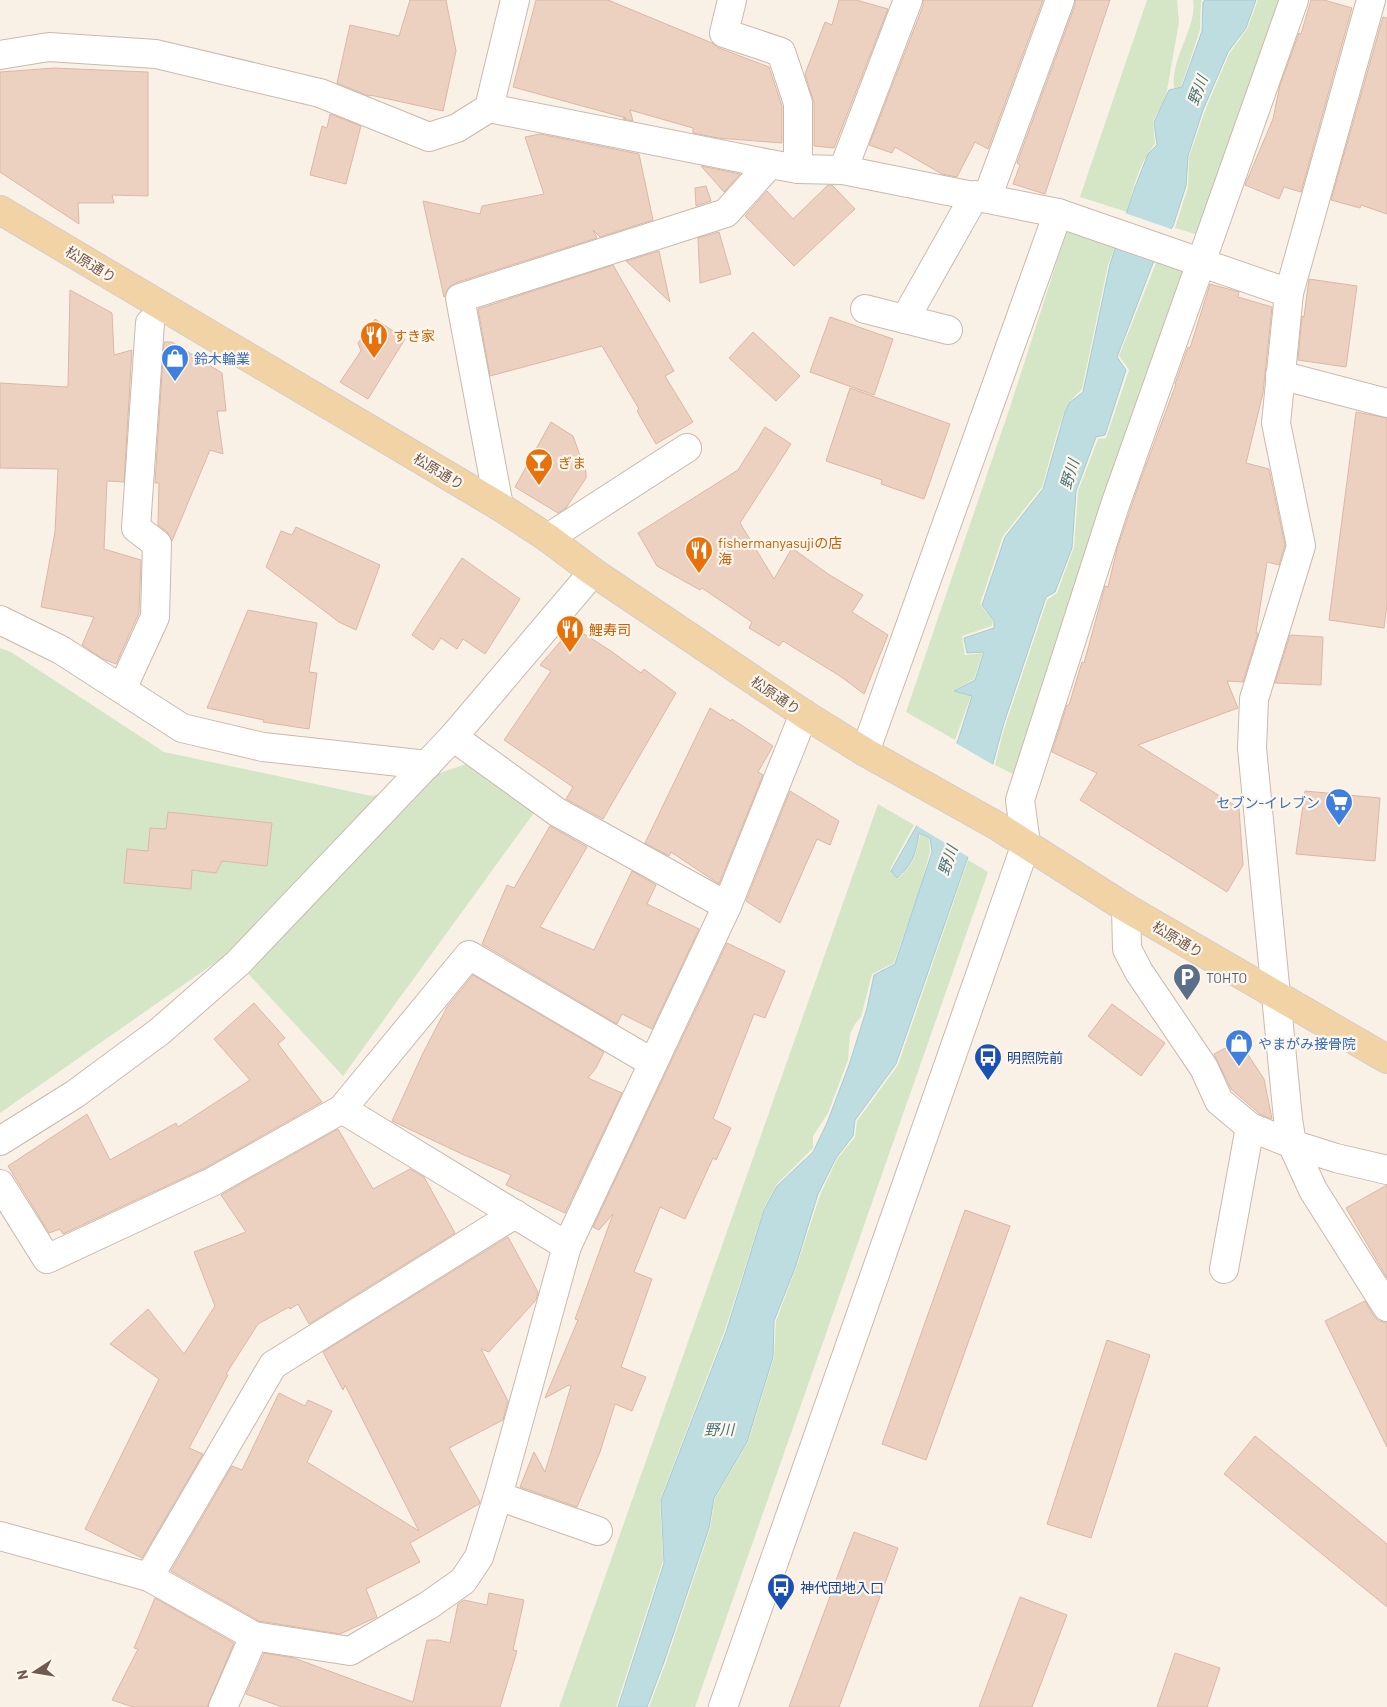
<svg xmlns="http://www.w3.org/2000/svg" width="1387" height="1707" font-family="Barlow,'Noto Sans JP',sans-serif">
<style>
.green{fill:#d4e6c6}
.water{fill:#bddde1;stroke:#a4ccd2}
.pier{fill:#faf1e6}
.building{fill:#ecd1c1;stroke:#ddb7a3}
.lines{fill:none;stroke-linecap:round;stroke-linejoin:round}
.minor-casing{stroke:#cab9ad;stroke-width:30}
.major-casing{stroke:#d4cdca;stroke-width:30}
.minor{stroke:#fff;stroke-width:28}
.major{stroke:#f1d3a6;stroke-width:28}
.labels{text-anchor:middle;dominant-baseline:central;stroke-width:4.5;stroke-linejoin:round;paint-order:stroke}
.street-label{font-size:14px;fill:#70594e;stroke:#fdf6ec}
.food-label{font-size:14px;fill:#c56008;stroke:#fdf6ec;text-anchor:start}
.shop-label{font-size:14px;fill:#366cbe;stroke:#fdf6ec;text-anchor:start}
.service-label{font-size:14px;fill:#4e5e75;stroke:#fdf6ec;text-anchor:start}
.transit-label{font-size:14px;fill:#164399;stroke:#fdf6ec;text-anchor:start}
.water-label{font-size:15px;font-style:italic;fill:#47737b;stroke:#fdf6ec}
</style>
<rect width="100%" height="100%" fill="#faf1e6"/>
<g class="green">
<path d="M1147,0H1177L1179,22L1166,96L1153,121L1155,144C1139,163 1133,188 1127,212L1080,197Z"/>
<path d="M1193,0H1202L1201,1L1200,30L1181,87L1174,88C1170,58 1198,26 1193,0Z"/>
<path d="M1258,0H1283L1202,236L1175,228L1188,187L1189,157L1206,108L1229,54L1247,29Z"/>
<path d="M1069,224L1118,239L1108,265L1082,389L1068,403L1058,430L1042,487L1003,536L980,604L993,621L992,626L962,636L965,655L983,653L974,679L953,691L971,696L955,740L906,712L1010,407Z"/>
<path d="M1160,253L1194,265L1017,776L995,765L1003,732L1047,600L1057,593L1074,547L1078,491L1098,439L1106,438L1129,370L1119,356Z"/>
<path d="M0,648L11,652L164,752L372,796L475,761L536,810L343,1076L229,953L0,1113Z"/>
<path d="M878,804L914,825L890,869L897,879C913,868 917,852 920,834L929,838L930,852L920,888L894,963L872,974L861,1017L855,1024L850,1034L848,1060L828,1113L813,1136V1148L777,1184L764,1208L725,1330L660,1500L663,1561L616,1707H559Z"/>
<path d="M968,860L988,872L695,1707H649L666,1662L710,1529L715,1498L748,1442L774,1357L776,1321L796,1268L820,1195L837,1159L855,1137L857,1121L898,1065Z"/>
</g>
<path class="water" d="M1205,0H1256L1246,28L1228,52L1203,110L1188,156L1186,186L1173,226L1158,250L1117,357L1126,370L1105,435L1096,437L1076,491L1072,548L1055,592L1046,597L1003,726L968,857L896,1064L855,1120L853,1136L836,1158L818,1194L795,1268L774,1321L773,1357L747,1442L714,1498L709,1528L664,1662L647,1707H618L664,1563L661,1500L726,1332L764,1210L777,1186L813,1152L827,1123L849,1065L867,1008L874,975L895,964L932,852L930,838L919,833C916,852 913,865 897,878L891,871L916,827L958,740L972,696L954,691L975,680L984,652L967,653L964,638L994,628V621L982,605L1005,537L1043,489L1065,412L1069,403L1083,392L1110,264L1135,187L1148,154L1157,145L1154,122L1169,90L1182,87L1202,31L1203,2Z"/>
<g class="pier">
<path d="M1125,213L1174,230L1161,251L1117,236Z"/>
<path d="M954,742L995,766L970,858L914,824Z"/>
</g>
<g class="building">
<path d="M410,0H446L456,51L443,111L370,95L369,96L337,83L350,25L399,36Z"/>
<path d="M536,0H608L712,43L719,48L769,67L782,106V143L718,138L693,133V128L630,110L633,121L623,119L626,118L513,87Z"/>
<path d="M839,0H856L888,9L834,148L814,146V103L805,74L825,22L832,25Z"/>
<path d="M923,0H1043L988,149L975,142L957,177L942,174L895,147L892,153L869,145L923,6Z"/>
<path d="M1075,0H1110L1045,194L1013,184L1020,165L1017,163L1075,5Z"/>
<path d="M1311,0H1324L1352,8L1301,192L1284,187L1279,199L1245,185L1273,119L1280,85L1299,33L1301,34Z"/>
<path d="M1383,17L1387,18V214L1361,205L1360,208L1331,200Z"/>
<path d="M54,68L148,72V196L112,195L114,203H78L79,224L0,172V72Z"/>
<path d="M330,114L361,126L346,184L310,175L322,126L327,128Z"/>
<path d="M540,134L639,154L653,220L600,237L593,230L597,238L455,283L449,287L444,297L423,201L480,214L482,206L544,194L525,137Z"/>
<path d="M701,166L740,174L724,192Z"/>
<path d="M828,185H832L855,209L794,266L745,216L767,191L793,219Z"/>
<path d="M706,186L711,201L696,206L695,188Z"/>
<path d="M719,232L731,274L700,283L698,238Z"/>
<path d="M659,251L670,302L626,261Z"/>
<path d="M613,265L674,371L665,376L693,422L656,444L637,411L639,409L602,346L490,376L478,309Z"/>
<path d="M1309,279L1357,286L1346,367L1298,360L1302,316L1304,317Z"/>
<path d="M1210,284L1239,292L1238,297L1272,307L1263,393L1246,463L1269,469L1285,545L1279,565L1267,562L1256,633H1258L1243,682L1227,681L1238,708L1138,745L1239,808L1243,865L1227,892L1080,800L1097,773L1052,752L1067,705H1069L1082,662L1084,663L1101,601L1105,586L1108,587L1117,549L1139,484L1176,384H1175L1188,347L1190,348Z"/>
<path d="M70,290L112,313L114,355L132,350L124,482L107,481L104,549L141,560L139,613L116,664L103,659L82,645L94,617L41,607L55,532L58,469L0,468V383L67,387L68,385Z"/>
<path d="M830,317L893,339L874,395L810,372Z"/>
<path d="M375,319L405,339L368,399L340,382L361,351L358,343Z"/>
<path d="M753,332L800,376L776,401L729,358Z"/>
<path d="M164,342H172L222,373L226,411H217L223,454L210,450L172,541L167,532L158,525L159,483H155Z"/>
<path d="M850,388L950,424L924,499L881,484L882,480L826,461Z"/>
<path d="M1356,412L1387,418V604L1384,628L1329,620Z"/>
<path d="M551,422L573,436L586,472V478L566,508L558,513L515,487Z"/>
<path d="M765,427L791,444L740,523L774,579L792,548L828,574L863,595L852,612L888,635L864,694L840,676L783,641L779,646L749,628L752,622L702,588L700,590L657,566L638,533L738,470Z"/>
<path d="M296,527L380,565L356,630L339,622L266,567L281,531L292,535Z"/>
<path d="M462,558L520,599L485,654L463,639L457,649L441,638L433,650L412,635Z"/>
<path d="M248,610L317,623L309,672L317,673L309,729L263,722L264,720L207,708Z"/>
<path d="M573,627L611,651L641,673L644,669L676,693L603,819L566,799L573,787L504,740L551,671L540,665Z"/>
<path d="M1290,635L1323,637L1321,685L1275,683Z"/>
<path d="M710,708L731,721L732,719L773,746L758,772L763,775L719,884L671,852L669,856L645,843Z"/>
<path d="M790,791L839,821L830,845L817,839L780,923L746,901Z"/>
<path d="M1305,791L1380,798L1375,861L1296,854Z"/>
<path d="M168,812L272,823L267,866L222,861L216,873L192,870L191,889L124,883L127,849L148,851L150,828L166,829Z"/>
<path d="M550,826L587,847L540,927L594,950L632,871L656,885L647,904L699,929L652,1029L622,1014L617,1024L482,944L507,885L514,888Z"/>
<path d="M727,943L785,971L765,1018L754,1014L713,1119L731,1128L716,1160L713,1158L685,1219L660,1207L634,1272L652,1279L621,1367L646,1377L632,1411L615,1404L600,1452L577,1507L520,1487L534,1452L545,1472L571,1386L569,1385L545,1398L578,1320L575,1319L613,1214L599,1230L593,1227Z"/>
<path d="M473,975L604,1052L596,1068L588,1078L622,1093L565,1213L506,1185L511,1175L462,1154L392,1121L423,1053L447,1007Z"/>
<path d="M254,1003L285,1038L278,1044L322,1102L205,1168L63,1234L60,1229L49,1233L8,1166L87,1114L110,1160L176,1123L178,1127L250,1080L214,1039Z"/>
<path d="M1112,1004L1165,1043L1141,1076L1088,1036Z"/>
<path d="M1239,1041L1264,1079L1272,1119L1261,1115L1231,1089L1214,1054Z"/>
<path d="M338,1129L373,1189L410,1169L424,1177L455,1233L309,1324L298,1304L290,1309L289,1307L258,1324L226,1374L228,1375L189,1448L203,1454L142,1558L85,1529L159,1379L110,1344L148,1309L184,1354L215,1306L194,1252L246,1232L221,1195Z"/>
<path d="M1387,1185V1278L1346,1208Z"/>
<path d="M965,1210L1010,1226L926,1460L882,1444Z"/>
<path d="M508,1237L538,1292L536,1300L489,1352L481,1349L508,1401L503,1420L449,1448L480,1502L479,1504L410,1543L420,1562L366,1589L377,1617L340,1634L259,1621L171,1571L232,1466L242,1470L279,1393L305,1406L308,1400L332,1411L307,1462L419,1531L345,1385L343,1390L323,1352Z"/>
<path d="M1365,1301L1374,1316L1379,1321L1387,1323V1447L1325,1321Z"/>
<path d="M1107,1340L1150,1355L1091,1538L1047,1524Z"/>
<path d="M1255,1436L1387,1544V1607L1224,1474Z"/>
<path d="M854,1532L898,1548L839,1707H789Z"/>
<path d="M489,1593L524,1600L513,1650L517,1651L500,1707H282L246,1694L264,1653L294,1658L413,1702L427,1640H438L450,1643L458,1604L464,1600L487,1605Z"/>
<path d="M1020,1597L1067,1615L1032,1707H979Z"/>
<path d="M155,1598L234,1643L207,1707H133L112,1700L138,1649L134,1648Z"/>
<path d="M1175,1653L1220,1668L1207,1707H1157Z"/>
</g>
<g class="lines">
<g class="minor-casing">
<g id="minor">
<path d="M732,0L724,33L781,52L798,103V169"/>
<path d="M0,55L49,47L156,54L320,93L429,137L457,128L489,108L515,0"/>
<path d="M489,108L770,164L798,169L843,170L1058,213L1289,293L1371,0"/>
<path d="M843,170L908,0"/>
<path d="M987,198L1060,0"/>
<path d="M1289,293L1276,423L1301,546L1254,699L1252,748L1288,1119L1292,1144L1336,1158L1387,1170"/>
<path d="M865,309L948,330"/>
<path d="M905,319L975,195"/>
<path d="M1280,375L1387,403"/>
<path d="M499,506L460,298L726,213L770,164"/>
<path d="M548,538L687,448"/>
<path d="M0,620L61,650L182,728L263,747L427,765"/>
<path d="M122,689L155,617L157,544L136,528L150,323"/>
<path d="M453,737L557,812L727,906"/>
<path d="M865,752L1058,213"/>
<path d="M1126,908L1127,949L1139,972L1204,1068L1219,1101L1250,1127L1292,1144L1313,1190L1387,1307"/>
<path d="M342,1109L469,955L653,1063"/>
<path d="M0,1141L75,1094L159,1032L238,963L453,737L593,572"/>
<path d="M0,1184L47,1259L212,1182L342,1109L567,1246"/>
<path d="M1224,1269L1250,1127"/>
<path d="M498,1496L598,1531"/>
<path d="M0,1536L149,1577L254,1636L223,1707"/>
<path d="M149,1577L273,1365L515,1214"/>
<path d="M254,1636L350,1651L429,1605L463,1581L479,1557L498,1496L567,1246L727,906L804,714"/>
<path d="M723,1707L1026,844L1020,800L1115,505L1294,0"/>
</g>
</g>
<g class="major-casing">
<path id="major" d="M0,210L499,506L548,538L593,572L804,714L865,752L999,827L1126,908L1387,1059"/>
</g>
<use href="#minor" class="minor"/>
<use href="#major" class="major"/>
</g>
<defs>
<g id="restaurant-pin" transform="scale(1.4375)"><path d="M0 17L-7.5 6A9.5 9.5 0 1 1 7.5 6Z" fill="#e8710a" stroke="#fdf6ec"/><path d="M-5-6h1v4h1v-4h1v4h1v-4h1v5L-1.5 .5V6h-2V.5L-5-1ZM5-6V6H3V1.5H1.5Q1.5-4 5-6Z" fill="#fff"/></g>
<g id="shop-pin" transform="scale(1.4375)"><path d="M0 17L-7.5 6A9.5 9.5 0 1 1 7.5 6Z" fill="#3f7fe0" stroke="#fdf6ec"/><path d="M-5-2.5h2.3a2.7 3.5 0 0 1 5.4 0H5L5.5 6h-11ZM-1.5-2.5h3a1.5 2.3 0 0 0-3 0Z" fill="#fff"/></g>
<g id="bar-pin" transform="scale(1.4375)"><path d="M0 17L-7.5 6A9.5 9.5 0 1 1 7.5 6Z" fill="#e8710a" stroke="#fdf6ec"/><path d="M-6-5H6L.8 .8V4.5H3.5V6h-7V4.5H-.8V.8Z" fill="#fff"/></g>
<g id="supermarket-pin" transform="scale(1.4375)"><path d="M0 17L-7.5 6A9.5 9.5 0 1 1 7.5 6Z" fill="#3f7fe0" stroke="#fdf6ec"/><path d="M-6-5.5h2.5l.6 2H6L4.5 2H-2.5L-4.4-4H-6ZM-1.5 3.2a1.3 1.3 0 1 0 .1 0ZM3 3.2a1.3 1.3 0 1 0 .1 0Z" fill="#fff"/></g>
<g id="parking-pin" transform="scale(1.4375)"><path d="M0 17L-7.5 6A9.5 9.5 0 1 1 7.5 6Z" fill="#5c6f8a" stroke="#fdf6ec"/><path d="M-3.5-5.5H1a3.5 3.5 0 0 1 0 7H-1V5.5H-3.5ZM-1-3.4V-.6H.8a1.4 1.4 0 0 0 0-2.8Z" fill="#fff"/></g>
<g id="bus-pin" transform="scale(1.4375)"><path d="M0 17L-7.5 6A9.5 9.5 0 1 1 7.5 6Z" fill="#1a4fb4" stroke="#fdf6ec"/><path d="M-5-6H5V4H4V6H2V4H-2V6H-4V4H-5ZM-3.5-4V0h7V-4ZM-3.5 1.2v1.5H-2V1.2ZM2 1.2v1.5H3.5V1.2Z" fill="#fff"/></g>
</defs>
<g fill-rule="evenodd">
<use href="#restaurant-pin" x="374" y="335"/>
<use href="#shop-pin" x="175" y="358"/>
<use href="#bar-pin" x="539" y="462"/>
<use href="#restaurant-pin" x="699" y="550"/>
<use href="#restaurant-pin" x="570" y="629"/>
<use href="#supermarket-pin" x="1339" y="802"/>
<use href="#parking-pin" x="1187" y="977"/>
<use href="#shop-pin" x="1239" y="1043"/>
<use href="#bus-pin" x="988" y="1057"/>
<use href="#bus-pin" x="781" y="1587"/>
</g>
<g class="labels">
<g class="street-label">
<text transform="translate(91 264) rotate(31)">松原通り</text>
<text transform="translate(439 471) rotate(31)">松原通り</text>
<text transform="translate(776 695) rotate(34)">松原通り</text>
<text transform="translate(1178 939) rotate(31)">松原通り</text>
</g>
<g class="food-label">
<text x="393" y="335">すき家</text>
<text x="558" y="462">ぎま</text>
<text x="718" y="542">fishermanyasujiの店<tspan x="718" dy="16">海</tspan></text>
<text x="589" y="629">鯉寿司</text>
</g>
<g class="shop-label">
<text x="194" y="358">鈴木輪業</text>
<text x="1320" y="802" text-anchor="end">セブン-イレブン</text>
<text x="1258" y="1043">やまがみ接骨院</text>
</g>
<g class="service-label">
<text x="1206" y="977">TOHTO</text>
</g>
<g class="transit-label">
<text x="1007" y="1057">明照院前</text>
<text x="800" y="1587">神代団地入口</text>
</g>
<g class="water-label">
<text transform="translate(1197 90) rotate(-69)">野川</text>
<text transform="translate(1069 474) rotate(-73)">野川</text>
<text transform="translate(947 860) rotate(-71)">野川</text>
<text x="719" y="1429">野川</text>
</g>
</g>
<g transform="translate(35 1672) rotate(258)" stroke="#fdf6ec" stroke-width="4" paint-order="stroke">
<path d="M0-4L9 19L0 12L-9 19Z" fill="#70594e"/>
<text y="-8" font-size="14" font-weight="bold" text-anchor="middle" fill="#70594e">N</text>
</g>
</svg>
